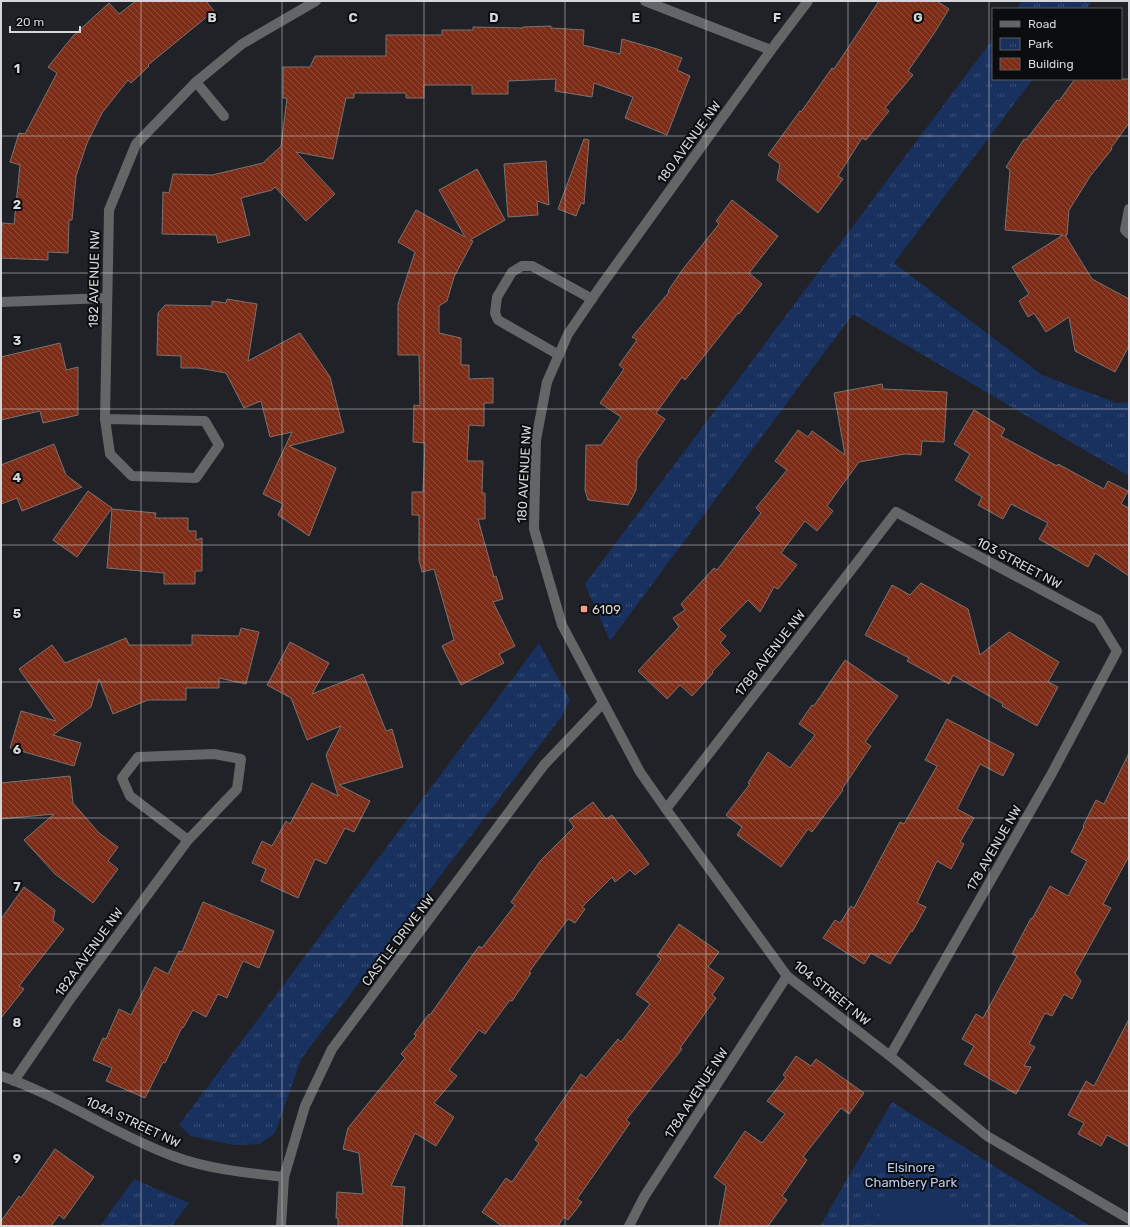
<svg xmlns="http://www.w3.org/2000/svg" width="1130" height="1227" font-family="Rubik,sans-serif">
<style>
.park{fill:url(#park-tufts)}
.pitch{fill:#19315f}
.building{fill:url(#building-back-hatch);stroke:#7a7270}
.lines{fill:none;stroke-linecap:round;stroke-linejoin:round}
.minor{stroke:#636567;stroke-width:10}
.grid{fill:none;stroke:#d4d6d9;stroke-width:1;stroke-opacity:0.55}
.poi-dot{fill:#f49e87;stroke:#0b0c0e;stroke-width:1.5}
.labels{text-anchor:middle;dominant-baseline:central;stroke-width:4;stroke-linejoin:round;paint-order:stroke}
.street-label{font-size:13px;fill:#d4d6d9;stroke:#0b0c0e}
.poi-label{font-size:13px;fill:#d4d6d9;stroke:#0b0c0e;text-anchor:start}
.park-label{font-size:13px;fill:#b6ccf2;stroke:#0b0c0e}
.grid-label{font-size:13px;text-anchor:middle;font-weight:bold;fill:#d4d6d9;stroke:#0b0c0e;stroke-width:4;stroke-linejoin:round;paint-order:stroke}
</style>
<defs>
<pattern id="park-tufts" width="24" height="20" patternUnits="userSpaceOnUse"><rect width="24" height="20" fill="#19315f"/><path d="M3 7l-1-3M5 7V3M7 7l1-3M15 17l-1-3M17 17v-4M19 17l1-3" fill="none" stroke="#3a4e75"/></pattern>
<pattern id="building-back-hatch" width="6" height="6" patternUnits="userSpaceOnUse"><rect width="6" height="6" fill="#7d2d17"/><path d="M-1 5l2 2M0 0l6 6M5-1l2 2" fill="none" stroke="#8f4b38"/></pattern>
</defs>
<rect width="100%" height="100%" fill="#202227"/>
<g class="park">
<path d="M1022,1H1092L1086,9H1016Z"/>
<path d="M993,39V79H1033L894,263L1042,375L1117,403L1129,402V476L853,314L610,641L585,584Z"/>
<path d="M539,643L570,700L562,716L301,1059L275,1133L260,1144L234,1145L191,1136L179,1125Z"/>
<path d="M892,1102L1090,1226H820Z"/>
<path d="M134,1179L189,1203L172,1226H100Z"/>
</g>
<path class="pitch" d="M915,1184L982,1226H874L895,1188Z"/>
<g class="building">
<path d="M136,1H206L214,11L148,65L149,66L131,83L128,80L102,113L87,143L76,176L72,220H69L68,253L48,252V260L1,258L2,223L14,224L20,165L10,162L19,133L25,134L57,73L48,67L73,36L109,3L119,14Z"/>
<path d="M879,1H937L949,9L935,32L908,71L913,75L885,108L889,111L866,140L862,138L838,176L843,179L818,213L777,180L780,164L768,155L800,111L801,112L832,68L834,69Z"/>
<path d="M551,26V28L584,30L583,45L620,54L622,39L657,49L682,58L677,70L690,76L667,135L625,118L633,97L594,83L592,97L555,91L556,79L508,81V94H472V85H424V98H406V93H354V98H346L333,159L296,152L335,194L306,221L275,187L272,190L241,198L250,235L218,243L216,235L162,234L163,192L169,193L173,174L212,175L263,163L281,146L287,98H283V67H310L315,56H386V35H442V30H473V27L523,28V27Z"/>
<path d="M1075,79H1129V123L1111,148L1112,149L1091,175L1069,210L1067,235H1065L1092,279L1129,299V346L1115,372L1075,351L1069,317L1046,332L1034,313L1028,317L1019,301L1029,294L1012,267L1063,235L1005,230L1010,170L1006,167L1024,139L1026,140L1057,100L1059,101Z"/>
<path d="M584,139L589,140L584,204L581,203L576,216L558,209Z"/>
<path d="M546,161L549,205L537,201L538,215L508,217L504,164Z"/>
<path d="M477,169L505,220L470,240L473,241L454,277L447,301L439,306V333L461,338V365H469V379L493,378V403H484V426L469,425L467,461H483L482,493H485V519H478L494,577L496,576L503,599L493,602L515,646L499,654L504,663L461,685L442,646L454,640L434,569L422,572L419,560V515H412V492H423L425,443L413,442L414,405L420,406L419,355H398V304L415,252L398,242L416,210L465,237L439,190Z"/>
<path d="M732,200L778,236L749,273L762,284L739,314L738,313L685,380L682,377L656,413L665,419L637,460L636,490L628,505L588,500L585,490L586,445H601L621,417L600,403L624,369L619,365L637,340L632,337L669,292L668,291L683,269L719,224L716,221Z"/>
<path d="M227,299L257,304L248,361L300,333L330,377L344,432L289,446L336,468L309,536L278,515L283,504L263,494L292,432L270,437L261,401L244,408L226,373L198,368H181V356L157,355L158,313L165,305L212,306V301L226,303Z"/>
<path d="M60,343L66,370L78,367V415L43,423L40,411L1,420V357Z"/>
<path d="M882,384L883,389L947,392L944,442L922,441L921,455L905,454L859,462L827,506L833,511L817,531L805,521L781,553L797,565L778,589L774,587L760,612L748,600L719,630L726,636L720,643L730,653L712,672L713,673L692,696L680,685L667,699L638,671L679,627L673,618L685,610L681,604L714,568L717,570L761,513L756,508L787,470L775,461L798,430L808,437L812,431L845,455L834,393Z"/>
<path d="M974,410L1005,429L1001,436L1057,466L1058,464L1104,489L1108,481L1128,491L1121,504L1129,508V576L1095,553L1088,567L1039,539L1048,523L1011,504L1003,519L978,505L982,497L955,480L970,454L954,444Z"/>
<path d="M54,444L66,475L82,487L22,511L17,498L1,504V465Z"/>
<path d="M88,491L112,508L77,557L53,540Z"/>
<path d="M112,509L156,513L155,518H188V531H196V540L202,538V571H195V584H164V573L107,568Z"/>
<path d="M921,583L968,609L980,655L1009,632L1059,662L1048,682L1058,687L1037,726L1002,706L1003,704L953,675L949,684L907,661L909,658L865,635L892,585L910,595Z"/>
<path d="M241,628L259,632L246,684L219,678V688H186V700H148L113,714L99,679L91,707L53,735L81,743L74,766L10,748L21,711L56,721L19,669L52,645L65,663L126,638L129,645H192V635L239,636Z"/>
<path d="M290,642L329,663L312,694L363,674L386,731L392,729L403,767L339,785L370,801L354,832L345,828L326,864L315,859L298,898L261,881L266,869L252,863L262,841L272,846L286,821L290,824L312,783L338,796L326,755L341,726L307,740L291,698L267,685Z"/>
<path d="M845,660L898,696L865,742L871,746L842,789L843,790L812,832L808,829L781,867L737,835L742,827L726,815L750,784L748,783L768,752L790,768L815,735L799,724L812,705L814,706Z"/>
<path d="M947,719L1014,754L1003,776L980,764L957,809L974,818L960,842L964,844L951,869L937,861L917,903L926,907L912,932L911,931L890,964L871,953L864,964L823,938L835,920L840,923L851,906L854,908L900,822L904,824L937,766L925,760Z"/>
<path d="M1129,753V856L1103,904L1111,908L1075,973L1081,981L1072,999L1064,994L1052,1016L1045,1013L1029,1044L1035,1047L1024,1066L1031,1067L1016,1094L964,1064L974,1046L962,1039L976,1014L983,1018L1017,956L1012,954L1031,918L1032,919L1050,886L1068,896L1087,861L1071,852L1084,827L1083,826L1096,800L1104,804Z"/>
<path d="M70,776L73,803L99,833L118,847L108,861L118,869L93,903L55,874L24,840L54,814L1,819V783Z"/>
<path d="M593,802L606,819L612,815L649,864L635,875L630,870L615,882L612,877L582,907L585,909L575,923L568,919L529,972L531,973L512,1001L510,1000L485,1034L479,1030L449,1070L457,1076L434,1103L454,1117L436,1146L415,1133L391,1186L405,1187L402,1226H338V1218H336L337,1192L363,1194L359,1153L343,1149L348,1128L405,1058L401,1054L416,1036L414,1034L429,1014L430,1015L479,946L482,948L515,905L511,902L541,860L574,827L569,820Z"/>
<path d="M24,887L55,910L53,921L64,929L19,986L24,989L1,1018V919Z"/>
<path d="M203,902L274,931L259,968L243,961L227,998L218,994L206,1017L193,1010L183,1028L182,1027L165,1063L163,1062L145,1098L106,1081L112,1068L93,1060L103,1038L106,1039L119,1009L131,1015L155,967L168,974L179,951L182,952Z"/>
<path d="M679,924L719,952L708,967L724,978L712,995L716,998L680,1048L682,1049L626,1120L630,1123L577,1199L582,1202L568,1220L564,1217L558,1226H502L482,1212L506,1178L512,1182L539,1143L535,1140L581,1074L586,1078L618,1039L621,1042L650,1004L636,994L661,959L657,956Z"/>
<path d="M1129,1019V1147L1107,1135L1101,1146L1078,1134L1084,1123L1068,1115L1086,1081L1094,1086Z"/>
<path d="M796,1056L811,1066L816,1059L864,1093L849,1114L841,1108L803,1157L807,1160L782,1196L787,1200L768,1226H719L726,1186L714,1177L745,1131L762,1143L785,1114L767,1101L786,1077L783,1075Z"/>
<path d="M55,1149L94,1177L64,1219L59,1215L51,1226H1V1221L19,1196L21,1198Z"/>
</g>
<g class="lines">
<g class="minor">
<path d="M645,1L771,50"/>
<path d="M808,1L771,50L598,290L568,334L547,382L536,440L534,529L562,625L640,772L666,809L787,976L890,1056L987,1136L1129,1219"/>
<path d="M196,82L224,116"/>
<path d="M1129,209L1125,230L1129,234"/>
<path d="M1,302L107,298"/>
<path d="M559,355L498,320L495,313L497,297L512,272L522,266H532L592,299"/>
<path d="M105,419L205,421L219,445L196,478L132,476L110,454L105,419L109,210L136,144L196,82L242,44L316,1"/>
<path d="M666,809L896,512L1098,620L1117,651L1051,775L890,1056"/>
<path d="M1,1076C61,1096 113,1134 173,1156C207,1169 248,1173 284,1177"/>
<path d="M14,1081L71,998L188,840L237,789L241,759L214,754L138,757L122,778L130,796L188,840"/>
<path d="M281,1226L284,1177L305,1106L332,1049L544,765L603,703"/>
<path d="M629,1226L644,1197L787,976"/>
</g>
</g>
<path class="grid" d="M141,1V1226M282,1V1226M424,1V1226M565,1V1226M706,1V1226M848,1V1226M989,1V1226M1,136H1129M1,273H1129M1,409H1129M1,545H1129M1,682H1129M1,818H1129M1,954H1129M1,1091H1129"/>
<rect class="poi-dot" x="580" y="605" width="8" height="8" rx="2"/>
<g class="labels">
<g class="street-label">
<text transform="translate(689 142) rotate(-54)">180 AVENUE NW</text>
<text transform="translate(94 279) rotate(-89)">182 AVENUE NW</text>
<text transform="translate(524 474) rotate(-87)">180 AVENUE NW</text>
<text transform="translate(1019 563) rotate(28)">103 STREET NW</text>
<text transform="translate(770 653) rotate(-52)">178B AVENUE NW</text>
<text transform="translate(994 848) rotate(-60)">178 AVENUE NW</text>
<text transform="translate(398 940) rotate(-53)">CASTLE DRIVE NW</text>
<text transform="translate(89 952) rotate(-54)">182A AVENUE NW</text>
<text transform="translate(832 993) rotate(39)">104 STREET NW</text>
<text transform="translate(696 1093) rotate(-57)">178A AVENUE NW</text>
<text transform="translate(133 1122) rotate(25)">104A STREET NW</text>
</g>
<g class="poi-label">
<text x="592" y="609">6109</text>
</g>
<g class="park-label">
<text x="911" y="1167">Elsinore<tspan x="911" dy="15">Chambery Park</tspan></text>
</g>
</g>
<g class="grid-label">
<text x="212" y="22">B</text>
<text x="353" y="22">C</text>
<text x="494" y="22">D</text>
<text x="636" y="22">E</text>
<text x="777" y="22">F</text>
<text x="918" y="22">G</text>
<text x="17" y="73">1</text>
<text x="17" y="209">2</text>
<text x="17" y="345">3</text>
<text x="17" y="482">4</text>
<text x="17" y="618">5</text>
<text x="17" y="754">6</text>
<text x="17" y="891">7</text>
<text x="17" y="1027">8</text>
<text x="17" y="1163">9</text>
</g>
<rect width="1130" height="1227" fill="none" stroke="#d4d6d9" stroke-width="4"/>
<rect x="992" y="8" width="130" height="72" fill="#0b0c0e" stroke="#5b5d5f"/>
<rect x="1000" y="21" width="20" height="6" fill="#636567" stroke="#5b5d5f"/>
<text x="1028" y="28" font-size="12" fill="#d4d6d9">Road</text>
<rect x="1000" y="38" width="20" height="12" fill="url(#park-tufts)" stroke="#5b5d5f"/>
<text x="1028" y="48" font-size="12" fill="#d4d6d9">Park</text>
<rect x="1000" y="58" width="20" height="12" fill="url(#building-back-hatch)" stroke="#5b5d5f"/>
<text x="1028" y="68" font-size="12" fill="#d4d6d9">Building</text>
<path d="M10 26v6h70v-6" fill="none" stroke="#d4d6d9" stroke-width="2"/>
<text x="16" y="26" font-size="12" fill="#d4d6d9" stroke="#0b0c0e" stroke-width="3" paint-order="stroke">20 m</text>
</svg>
